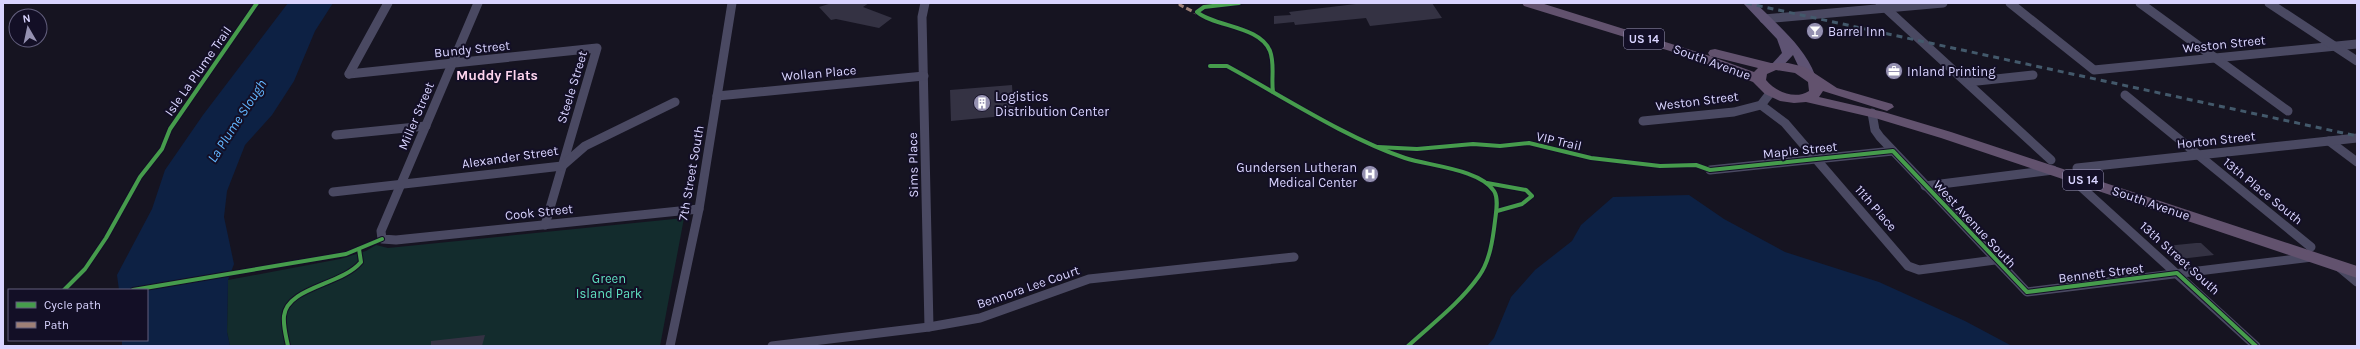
<svg xmlns="http://www.w3.org/2000/svg" width="2360" height="349" font-family="Karla,sans-serif">
<style>
.green{fill:#132c2d}
.water{fill:#0d2144}
.building{fill:#343243}
.lines{fill:none;stroke-linecap:round;stroke-linejoin:round}
.minor{stroke:#4a4962;stroke-width:9}
.primary{fill:#5e5373;fill-rule:evenodd}
.trunk{fill:#62526e;fill-rule:evenodd}
.rail{stroke:#43596b;stroke-width:3;stroke-dasharray:6 5;stroke-linecap:butt}
.quiet{stroke:#9e8076;stroke-width:3;stroke-dasharray:6 3;stroke-linecap:butt}
.cycleway-casing{stroke:#130f26;stroke-width:6}
.cycleway{stroke:#469c4c;stroke-width:4}
.labels{text-anchor:middle;dominant-baseline:central;stroke-width:4;stroke-linejoin:round;paint-order:stroke}
.shield{fill:#130f26;stroke:#9e99be;stroke-width:1}
.shield-label{font-size:12px;font-weight:bold;fill:#d9d4ff}
.poi-label{font-size:13px;fill:#d9d4ff;stroke:#130f26;text-anchor:start}
.street-label{font-size:13px;fill:#d9d4ff;stroke:#130f26}
.park-label{font-size:13px;fill:#5fe0c0;stroke:#130f26}
.neighbourhood-label{font-size:14px;font-weight:bold;fill:#ffd6f0;stroke:#130f26}
.water-label{font-size:14px;font-style:italic;fill:#62b6ff;stroke:#130f26}
</style>
<rect width="100%" height="100%" fill="#161421"/>
<path class="green" d="M684,218L660,346H230L227,332L228,280L340,259L366,251L376,245L388,248Z"/>
<g class="water">
<path d="M288,3H333L315,31L294,81L272,115L245,145L227,191L224,217L234,264L228,280L227,332L230,346H122V340H147V290H119L117,275L152,209L165,170L203,115Z"/>
<path d="M1689,195L1724,219L1785,252L1879,282L1965,321L2012,346H1487L1494,338L1511,297L1535,270L1572,241L1581,225L1613,197Z"/>
</g>
<g class="building">
<path d="M832,3H869L863,7L892,18L879,28L836,19L831,20L819,7Z"/>
<path d="M1364,3H1432L1442,18L1370,26L1366,18L1295,25L1294,22L1274,24V16L1291,15L1289,12Z"/>
<path d="M1012,85L1014,115L951,121L950,90Z"/>
<path d="M2196,243H2201L2214,255L2180,259L2166,246Z"/>
<path d="M485,335L482,346H431V341Z"/>
</g>
<g class="lines">
<g class="minor">
<path d="M478,3L381,231L382,239L396,240L699,209"/>
<path d="M925,3L922,17L929,327"/>
<path d="M1880,3L2051,160"/>
<path d="M2010,3L2094,70L2357,44"/>
<path d="M2140,3L2288,111"/>
<path d="M2269,3L2357,61"/>
<path d="M1764,19L1943,3"/>
<path d="M349,74L597,48L545,225"/>
<path d="M349,74L388,3"/>
<path d="M1968,82L2033,75"/>
<path d="M2125,95L2311,247"/>
<path d="M717,96L924,76"/>
<path d="M1761,105L1785,123L1908,266L1919,270L1995,260"/>
<path d="M1872,113L1875,130L1880,137L2027,292L2312,257"/>
<path d="M1643,121L1734,112L1761,105L1771,92"/>
<path d="M336,135L426,126"/>
<path d="M2329,141L2357,162"/>
<path d="M2077,168L2357,138"/>
<path d="M1710,170L1893,151"/>
<path d="M2069,176L2256,346"/>
<path d="M1925,186L2053,170"/>
<path d="M333,192L562,166L585,146L675,102"/>
<path d="M2339,267L2357,282"/>
<path d="M670,346L699,209L732,3"/>
<path d="M772,346L929,327L980,318L1089,279L1294,257"/>
</g>
<path class="primary" d="M1743,3H1756C1777,25 1804,46 1815,75L1814,78H1804L1793,55L1780,69H1772L1770,66L1782,53L1777,39Z"/>
<path class="trunk" d="M1522,3H1541L1710,56L1708,53L1710,50L1715,49L1771,63H1788L1805,67L1837,88L1892,104L1894,107L1887,111L1823,91L1819,97L1884,112L1951,132L2357,266V278L1941,138L1875,118L1806,102L1794,103L1780,101L1765,94L1753,82L1683,55L1524,6ZM1710,56L1758,68L1754,72ZM1776,70L1795,73L1808,82L1809,91C1795,100 1776,92 1766,80L1767,74Z"/>
<path class="rail" d="M1746,3L2357,136"/>
<path class="quiet" d="M1180,3V5L1198,14"/>
<g class="cycleway-casing">
<g id="cycleway">
<path d="M1239,3L1204,7L1197,12C1215,27 1260,26 1270,51C1275,64 1271,79 1273,92"/>
<path d="M1210,66H1227C1282,96 1346,138 1405,158C1429,166 1480,169 1494,191C1499,199 1496,212 1495,221C1493,238 1490,261 1479,276C1460,303 1432,324 1408,346"/>
<path d="M1378,147L1417,149L1473,144L1500,146L1529,143L1591,158L1660,166L1696,165L1710,170L1893,151L2027,292L2177,273L2256,346"/>
<path d="M1487,183L1526,190L1532,196L1522,204L1497,211"/>
<path d="M64,290L85,269L106,238L140,177L162,149L170,129L257,3"/>
<path d="M133,290L346,254L382,239"/>
<path d="M288,346C286,336 283,326 284,316C287,287 342,285 361,262L359,249"/>
</g>
</g>
<use href="#cycleway" class="cycleway"/>
</g>
<defs>
<g id="bar-disc" transform="scale(0.9)"><circle r="9.5" fill="#9591b1" stroke="#130f26"/><path d="M-6-5H6L.8 .8V4.5H3.5V6h-7V4.5H-.8V.8Z" fill="#fff"/></g>
<g id="office-disc" transform="scale(0.9)"><circle r="9.5" fill="#9591b1" stroke="#130f26"/><path d="M-6-3h4V-5.5h4V-3h4V5H-6ZM-1-4.5V-3h2v-1.5ZM-6 0V1H6V0Z" fill="#fff"/></g>
<g id="building-disc" transform="scale(0.9)"><circle r="9.5" fill="#9591b1" stroke="#130f26"/><path d="M-4-6H4V6H1V3H-1V6H-4ZM-2.5-4.3h1.7v1.8h-1.7ZM.8-4.3h1.7v1.8H.8ZM-2.5-1h1.7V.8h-1.7ZM.8-1h1.7V.8H.8Z" fill="#fff"/></g>
<g id="hospital-disc" transform="scale(0.9)"><circle r="9.5" fill="#9591b1" stroke="#130f26"/><path d="M-5-5h3v3.5h4V-5h3V5h-3V1.5h-4V5h-3Z" fill="#fff"/></g>
</defs>
<g fill-rule="evenodd">
<use href="#bar-disc" x="1815" y="31"/>
<use href="#office-disc" x="1894" y="71"/>
<use href="#building-disc" x="982" y="103"/>
<use href="#hospital-disc" x="1370" y="174"/>
</g>
<g class="labels">
<g class="shield">
<rect x="1624" y="29" width="40" height="20" rx="3"/>
<rect x="2063" y="170" width="40" height="20" rx="3"/>
</g>
<g class="shield-label">
<text x="1644" y="39">US 14</text>
<text x="2083" y="180">US 14</text>
</g>
<g class="poi-label">
<text x="1828" y="31">Barrel Inn</text>
<text x="1907" y="71">Inland Printing</text>
<text x="995" y="96">Logistics<tspan x="995" dy="15">Distribution Center</tspan></text>
<text x="1357" y="167" text-anchor="end">Gundersen Lutheran<tspan x="1357" dy="15">Medical Center</tspan></text>
</g>
<g class="street-label">
<text transform="translate(2224 44) rotate(-6)">Weston Street</text>
<text transform="translate(472 49) rotate(-6)">Bundy Street</text>
<text transform="translate(1712 62) rotate(20)">South Avenue</text>
<text transform="translate(198 71) rotate(-55)">Isle La Plume Trail</text>
<text transform="translate(819 73) rotate(-5)">Wollan Place</text>
<text transform="translate(572 87) rotate(-73)">Steele Street</text>
<text transform="translate(1697 101) rotate(-7)">Weston Street</text>
<text transform="translate(416 116) rotate(-67)">Miller Street</text>
<text transform="translate(2216 140) rotate(-6)">Horton Street</text>
<text transform="translate(1559 141) rotate(13)">VIP Trail</text>
<text transform="translate(1800 150) rotate(-6)">Maple Street</text>
<text transform="translate(510 157) rotate(-8)">Alexander Street</text>
<text transform="translate(913 165) rotate(-91)">Sims Place</text>
<text transform="translate(691 173) rotate(-80)">7th Street South</text>
<text transform="translate(2263 191) rotate(39)">13th Place South</text>
<text transform="translate(2151 203) rotate(19)">South Avenue</text>
<text transform="translate(1876 208) rotate(49)">11th Place</text>
<text transform="translate(539 212) rotate(-6)">Cook Street</text>
<text transform="translate(1975 224) rotate(47)">West Avenue South</text>
<text transform="translate(2180 258) rotate(42)">13th Street South</text>
<text transform="translate(2101 273) rotate(-7)">Bennett Street</text>
<text transform="translate(1028 287) rotate(-19)">Bennora Lee Court</text>
</g>
<g class="park-label">
<text x="609" y="278">Green<tspan x="609" dy="15">Island Park</tspan></text>
</g>
<g class="neighbourhood-label">
<text x="497" y="75">Muddy Flats</text>
</g>
<g class="water-label">
<text transform="translate(237 121) rotate(-57)">La Plume Slough</text>
</g>
</g>
<rect width="2360" height="349" fill="none" stroke="#d9d4ff" stroke-width="8"/>
<rect x="8" y="289" width="140" height="52" fill="#130f26" stroke="#625e7d"/>
<rect x="16" y="302" width="20" height="6" fill="#469c4c" stroke="#625e7d"/>
<text x="44" y="309" font-size="12" fill="#d9d4ff">Cycle path</text>
<rect x="16" y="322" width="20" height="6" fill="#9e8076" stroke="#625e7d"/>
<text x="44" y="329" font-size="12" fill="#d9d4ff">Path</text>
<g transform="translate(28 28) rotate(351)"><circle r="19" fill="#130f26" stroke="#625e7d"/>
<path d="M0-3L7 15L0 10L-7 15Z" fill="#9591b1"/>
<text y="-6" font-size="11" font-weight="bold" text-anchor="middle" fill="#d9d4ff">N</text>
</g>
</svg>
